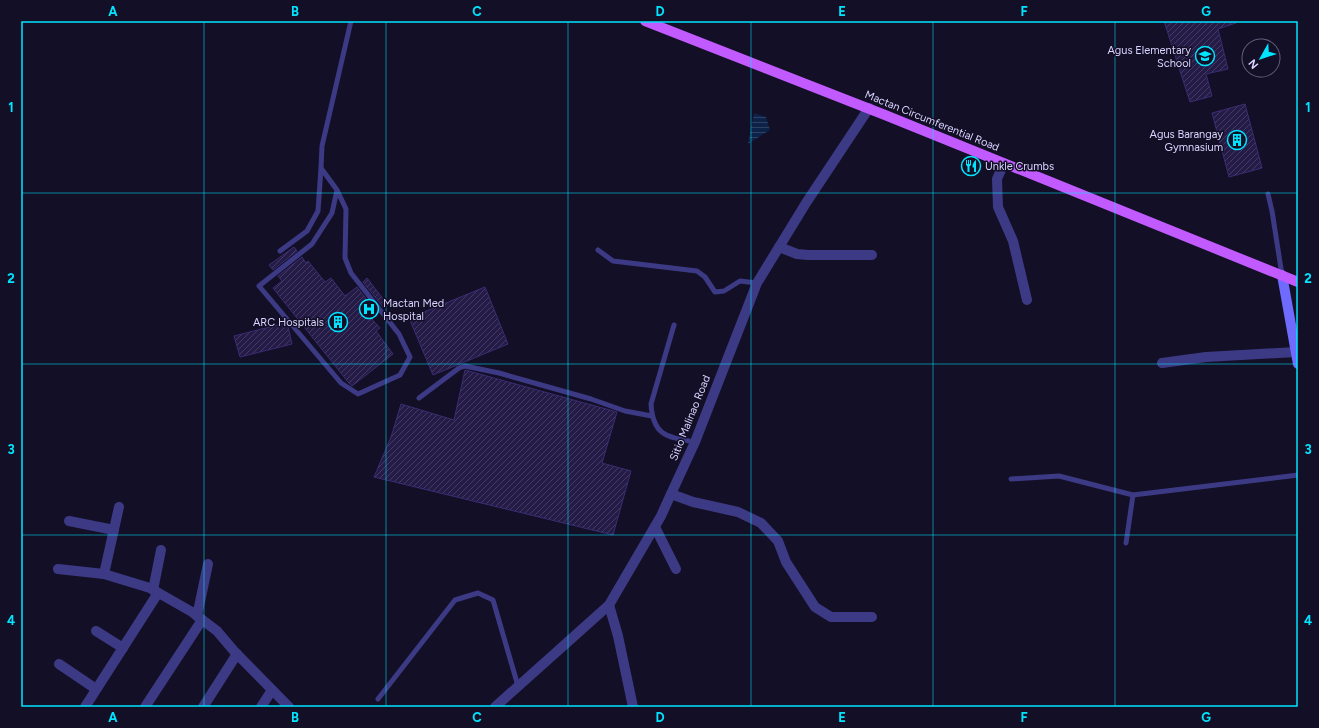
<svg xmlns="http://www.w3.org/2000/svg" width="1319" height="728" font-family="Figtree,sans-serif">
<style>
.water{fill:url(#water-rules)}
.building{fill:url(#building-hatch);stroke:#3b2d73}
.lines{fill:none;stroke-linecap:round;stroke-linejoin:round}
.lane{stroke:#3d3a85;stroke-width:5}
.street{stroke:#3d3a85;stroke-width:10}
.secondary{stroke:#6f6bff;stroke-width:10}
.primary{stroke:#c25bff;stroke-width:10}
.grid{fill:none;stroke:#00e5ff;stroke-width:1;stroke-opacity:0.55}
.labels{text-anchor:middle;dominant-baseline:central;stroke-width:3;stroke-linejoin:round;paint-order:stroke}
.poi-label{font-size:11px;fill:#d9d4ff;stroke:#130f26;text-anchor:end}
.street-label{font-size:11px;fill:#d9d4ff;stroke:#130f26}
.neatline{fill:none;stroke:#00e5ff;stroke-width:1.5}
.grid-label{font-size:13px;text-anchor:middle;font-weight:bold;fill:#00e5ff}
</style>
<defs>
<pattern id="water-rules" width="6" height="5" patternUnits="userSpaceOnUse"><rect width="6" height="5" fill="#0c2248"/><path d="M0 2.5h6" fill="none" stroke="#2f4163"/></pattern>
<pattern id="building-hatch" width="6" height="6" patternUnits="userSpaceOnUse"><rect width="6" height="6" fill="#241b47"/><path d="M-1 1l2-2M0 6l6-6M5 7l2-2" fill="none" stroke="#433b63"/></pattern>
</defs>
<rect width="100%" height="100%" fill="#130f26"/>
<path class="water" d="M754,113L766,117L770,130L748,144Z"/>
<g class="building">
<path d="M1164,21H1236V23L1218,29L1228,69L1206,74L1212,96L1190,102Z"/>
<path d="M1245,104L1262,168L1229,177L1212,113Z"/>
<path d="M294,247L297,251L273,270L269,265Z"/>
<path d="M302,257L306,263L308,261L325,282L331,278L345,296L357,287L376,312L370,317L380,328L376,331L393,354L352,386L348,382L273,288L282,281L278,276Z"/>
<path d="M367,278L387,304L383,307L363,282Z"/>
<path d="M485,287L508,344L433,375L409,318Z"/>
<path d="M285,323L288,326L292,344L240,357L234,336Z"/>
<path d="M465,370L617,412L602,463L631,471L613,535L374,477L391,437L401,404L454,420Z"/>
</g>
<g class="lines">
<g class="lane">
<path d="M337,190L332,213L312,244L259,286L341,383L358,394L400,375L410,357L399,334L351,273L345,258L346,209L337,190L321,168L322,146L351,21"/>
<path d="M1268,194L1272,211L1282,275"/>
<path d="M598,250L613,261L697,271L705,277L715,292L724,291L740,281L757,283"/>
<path d="M280,251L307,231L318,211L321,168"/>
<path d="M674,325L651,404C653,436 667,437 695,442"/>
<path d="M419,398L459,368L465,366L499,373L591,399L625,411L652,416"/>
<path d="M1011,479L1059,476L1133,495L1298,475"/>
<path d="M1126,543L1133,495"/>
<path d="M378,699L455,600L478,593L493,600L518,686"/>
</g>
<g class="street">
<path d="M1004,163L997,179L998,207L1013,241L1027,300"/>
<path d="M779,247L797,254L808,255H872"/>
<path d="M1162,363L1206,357L1296,352"/>
<path d="M671,494L693,502L738,512L761,523L778,541L786,562L815,607L831,617H872"/>
<path d="M69,521L114,530"/>
<path d="M655,527L676,569"/>
<path d="M58,569L104,574L150,588L192,612L217,631L234,651L289,707"/>
<path d="M104,574L119,507"/>
<path d="M153,590L161,550"/>
<path d="M609,605L618,636L633,707"/>
<path d="M197,616L208,564"/>
<path d="M96,631L123,648"/>
<path d="M59,664L96,689"/>
<path d="M85,707L158,593"/>
<path d="M145,707L202,620"/>
<path d="M203,707L237,654"/>
<path d="M261,707L272,690"/>
<path d="M495,707L609,605L661,516L671,494L695,442L757,283L806,203L869,108"/>
</g>
<path class="secondary" d="M1282,275L1298,364"/>
<path class="primary" d="M645,21L885,115L1298,282"/>
</g>
<path class="grid" d="M204,21V707M386,21V707M568,21V707M751,21V707M933,21V707M1115,21V707M21,193H1298M21,364H1298M21,535H1298"/>
<defs>
<g id="school-ring" transform="scale(1)"><circle r="9.5" fill="#130f26" stroke="#00e5ff" stroke-width="1.5"/><path d="M0-5L7-2L0 1L-7-2ZM-4 1L0 2.5L4 1V4Q0 6-4 4Z" fill="#00e5ff"/></g>
<g id="building-ring" transform="scale(1)"><circle r="9.5" fill="#130f26" stroke="#00e5ff" stroke-width="1.5"/><path d="M-4-6H4V6H1V3H-1V6H-4ZM-2.5-4.3h1.7v1.8h-1.7ZM.8-4.3h1.7v1.8H.8ZM-2.5-1h1.7V.8h-1.7ZM.8-1h1.7V.8H.8Z" fill="#00e5ff"/></g>
<g id="restaurant-ring" transform="scale(1)"><circle r="9.5" fill="#130f26" stroke="#00e5ff" stroke-width="1.5"/><path d="M-5-6h1v4h1v-4h1v4h1v-4h1v5L-1.5 .5V6h-2V.5L-5-1ZM5-6V6H3V1.5H1.5Q1.5-4 5-6Z" fill="#00e5ff"/></g>
<g id="hospital-ring" transform="scale(1)"><circle r="9.5" fill="#130f26" stroke="#00e5ff" stroke-width="1.5"/><path d="M-5-5h3v3.5h4V-5h3V5h-3V1.5h-4V5h-3Z" fill="#00e5ff"/></g>
</defs>
<g fill-rule="evenodd">
<use href="#school-ring" x="1205" y="56"/>
<use href="#building-ring" x="1237" y="140"/>
<use href="#restaurant-ring" x="971" y="166"/>
<use href="#hospital-ring" x="369" y="309"/>
<use href="#building-ring" x="338" y="322"/>
</g>
<g class="labels">
<g class="poi-label">
<text x="1191" y="50">Agus Elementary<tspan x="1191" dy="13">School</tspan></text>
<text x="1223" y="134">Agus Barangay<tspan x="1223" dy="13">Gymnasium</tspan></text>
<text x="985" y="166" text-anchor="start">Unkle Crumbs</text>
<text x="383" y="303" text-anchor="start">Mactan Med<tspan x="383" dy="13">Hospital</tspan></text>
<text x="324" y="322">ARC Hospitals</text>
</g>
<g class="street-label">
<text transform="translate(932 121) rotate(22)">Mactan Circumferential Road</text>
<text transform="translate(690 418) rotate(-68)">Sitio Malinao Road</text>
</g>
</g>
<rect width="1319" height="728" fill="none" stroke="#130f26" stroke-width="44"/>
<g transform="translate(1261 58) rotate(231)"><circle r="19" fill="#130f26" stroke="#625e7d"/>
<path d="M0-3L7 15L0 10L-7 15Z" fill="#00e5ff"/>
<text y="-6" font-size="11" font-weight="bold" text-anchor="middle" fill="#d9d4ff">N</text>
</g>
<rect x="22" y="22" width="1275" height="684" class="neatline"/>
<g class="grid-label">
<text x="113" y="16">A</text>
<text x="295" y="16">B</text>
<text x="477" y="16">C</text>
<text x="660" y="16">D</text>
<text x="842" y="16">E</text>
<text x="1024" y="16">F</text>
<text x="1206" y="16">G</text>
<text x="11" y="112">1</text>
<text x="1308" y="112">1</text>
<text x="11" y="283">2</text>
<text x="1308" y="283">2</text>
<text x="11" y="454">3</text>
<text x="1308" y="454">3</text>
<text x="11" y="625">4</text>
<text x="1308" y="625">4</text>
<text x="113" y="722">A</text>
<text x="295" y="722">B</text>
<text x="477" y="722">C</text>
<text x="660" y="722">D</text>
<text x="842" y="722">E</text>
<text x="1024" y="722">F</text>
<text x="1206" y="722">G</text>
</g>
</svg>
